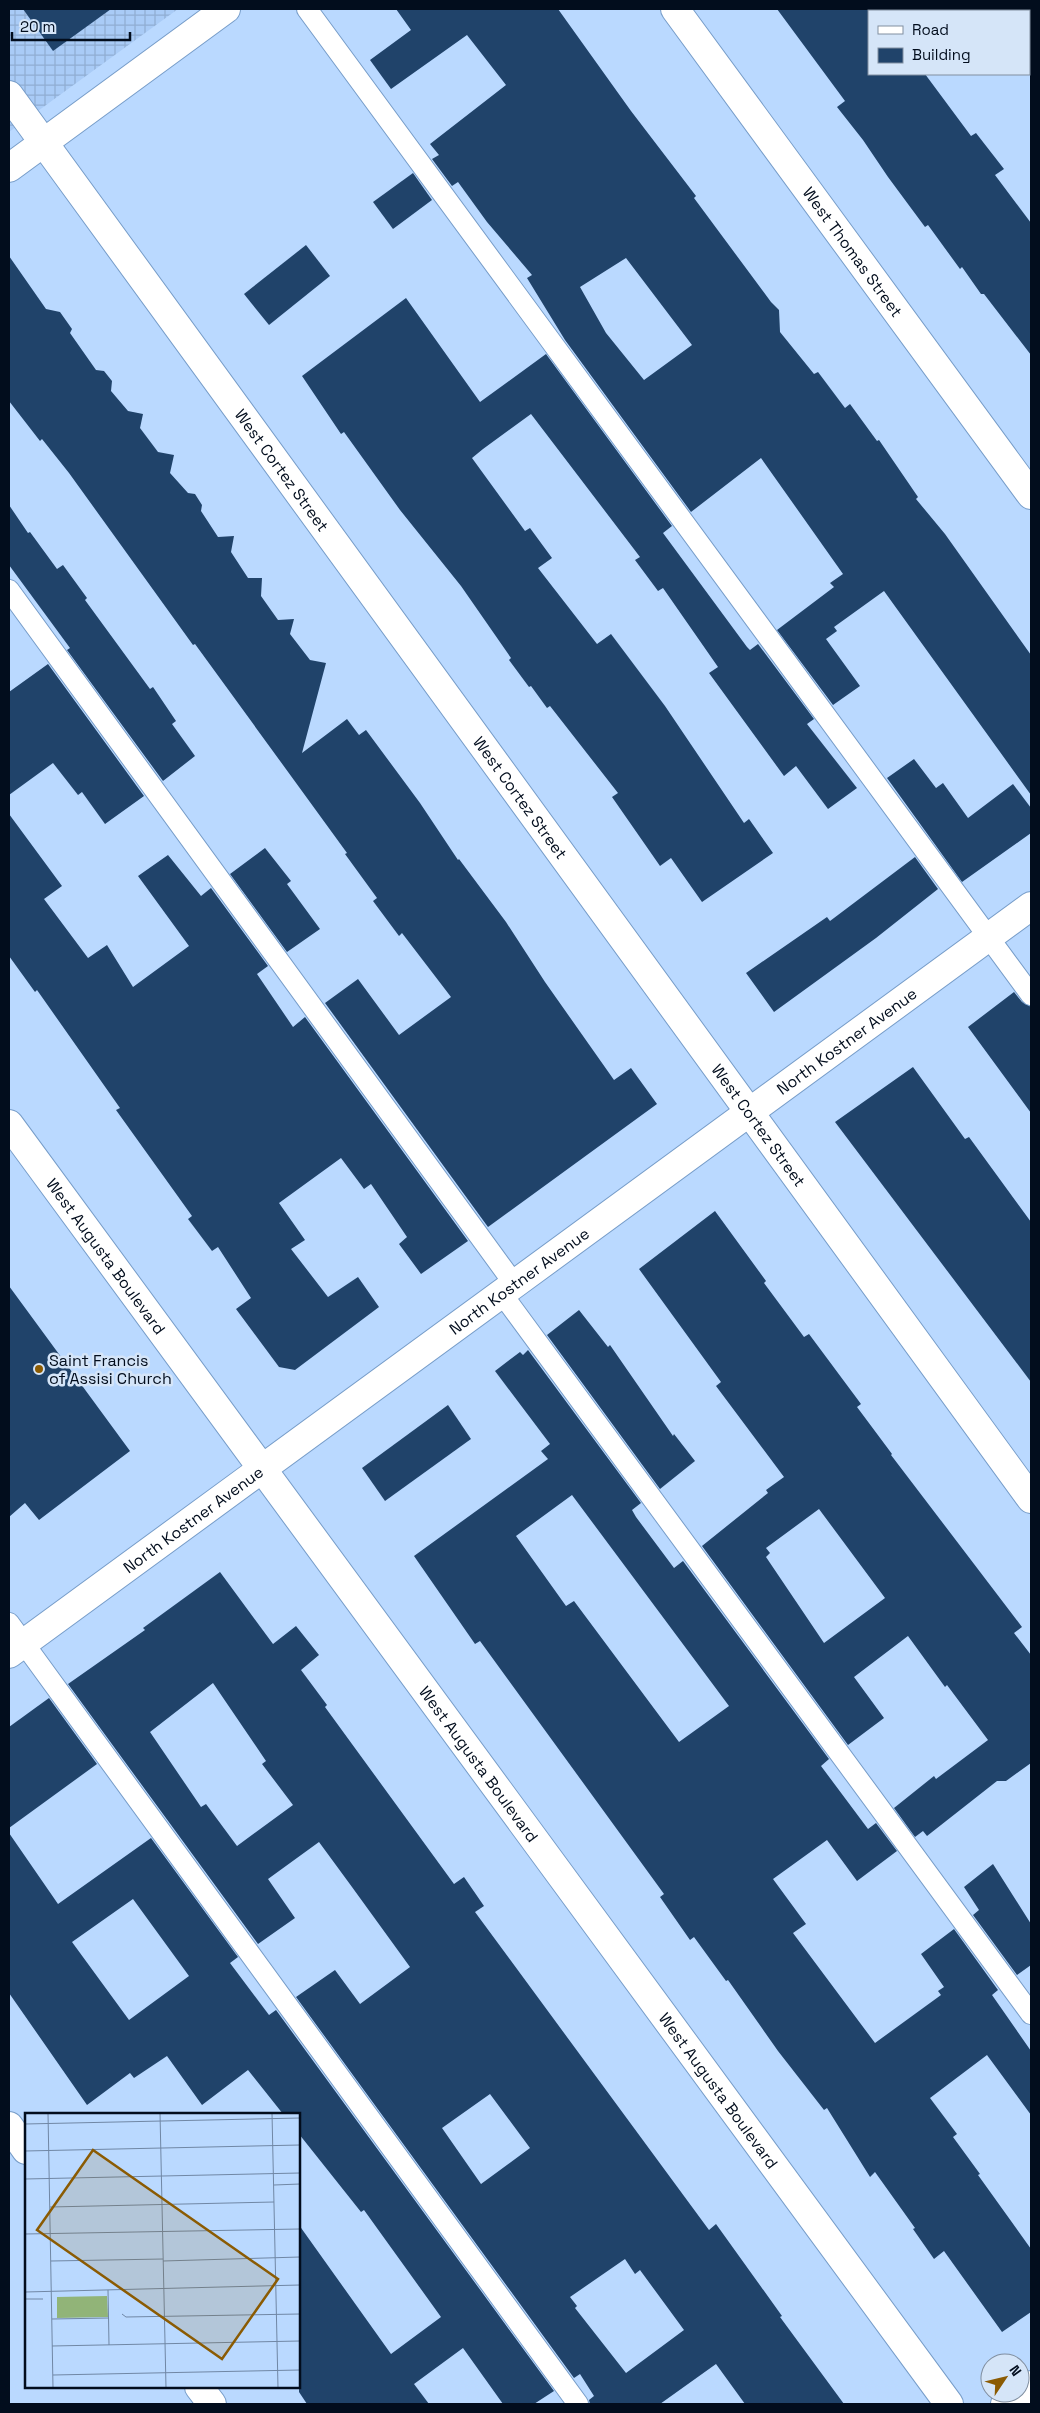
<svg xmlns="http://www.w3.org/2000/svg" width="1040" height="2413" font-family="'Space Grotesk',sans-serif">
<style>
.industrial{fill:url(#industrial-grid)}
.building{fill:#20436a;fill-rule:evenodd}
.lines{fill:none;stroke-linecap:round;stroke-linejoin:round}
.lane-casing{stroke:#779dc9;stroke-width:22}
.street-casing{stroke:#779dc9;stroke-width:30}
.secondary-casing{stroke:#779dc9;stroke-width:30}
.lane{stroke:#fff;stroke-width:20}
.street{stroke:#fff;stroke-width:28}
.secondary{stroke:#fff;stroke-width:28}
.poi-dot{fill:#8b5b03;stroke:#d5e5f8;stroke-width:2}
.labels{text-anchor:middle;dominant-baseline:central;stroke-width:5;stroke-linejoin:round;paint-order:stroke}
.street-label{font-size:16px;fill:#020d1d;stroke:#d5e5f8}
.poi-label{font-size:16px;fill:#020d1d;stroke:#d5e5f8;text-anchor:start}
.inset-road{fill:none;stroke:#7087a5;stroke-width:1}
.view{fill:#8b5b03;fill-opacity:0.15;stroke:#8b5b03;stroke-width:2.5}
.inset-edge{fill:none;stroke:#020d1d;stroke-width:2.5}
</style>
<defs>
<pattern id="industrial-grid" width="8" height="8" patternUnits="userSpaceOnUse" patternTransform="scale(1.25)"><rect width="8" height="8" fill="#a9cbf6"/><path d="M0 4h8M4 0v8" fill="none" stroke="#90add2"/></pattern>
</defs>
<rect width="100%" height="100%" fill="#bad9ff"/>
<path class="industrial" d="M9,9H178L9,132Z"/>
<g class="building">
<path d="M23,9H111L53,51Z"/>
<path d="M396,9H558L631,111L696,196L694,198L771,302L779,310L780,332L814,374L818,372L845,408L850,404L877,441L879,440L918,497L916,499L945,534L1031,655V795L884,591L834,627L837,631L826,639L860,686L833,705L777,630L834,587L830,583L843,574L761,458L691,512L565,340L527,278L532,275L487,222L458,182L452,186L432,159L439,155L430,144L506,85L467,35L391,89L370,60L411,30ZM626,258L692,345L644,380L606,333L580,287Z"/>
<path d="M777,9H869V74H925L971,136L976,133L1004,169L995,175L1031,223V355L984,294H981L962,267L960,269L928,225L925,227L888,177L863,140L837,107L845,101Z"/>
<path d="M413,173L432,200L393,229L373,202Z"/>
<path d="M306,245L330,276L269,325L244,294Z"/>
<path d="M9,256L46,309L60,312L72,329L70,333L96,370L104,371L112,381L111,391L128,411L143,414L140,428L158,452L174,455L170,473L188,493L195,494L202,505L201,511L218,537L234,536L231,552L248,578H262L261,596L278,620L294,619L290,634L310,660L326,663L302,753L347,719L359,735L366,730L420,803L458,860L459,859L506,922L545,982L614,1080L631,1068L657,1104L488,1227L325,1003L358,979L399,1035L451,997L402,933L399,936L373,901L377,898L345,854L347,853L195,644L193,645L69,473L42,439L40,441L9,401Z"/>
<path d="M406,298L480,402L546,354L672,526L663,533L747,647L750,650L758,644L814,719L807,724L857,788L828,809L796,766L784,776L709,673L718,667L663,588L658,591L635,560L640,557L531,414L483,449L472,458L525,531L530,528L552,558L538,568L597,644L611,634L665,706L744,823L749,819L773,853L702,902L671,858L660,866L612,797L618,793L550,706L547,708L531,686L529,687L509,660L511,658L461,586L400,510L344,432L341,434L302,376Z"/>
<path d="M9,505L28,533L30,532L57,569L63,565L87,598L85,600L150,689L153,687L176,721L172,724L195,756L163,781L67,650L70,648L9,565Z"/>
<path d="M48,664L144,796L105,824L82,792L78,795L53,763L9,795V692Z"/>
<path d="M914,759L936,788L943,783L968,818L1013,784L1031,808V833L962,882L887,778Z"/>
<path d="M9,814L62,886L44,899L88,958L107,945L133,987L189,946L138,876L168,855L201,896L211,888L268,966L257,974L293,1027L305,1017L468,1241L421,1274L399,1244L407,1237L371,1184L364,1189L341,1158L279,1203L305,1240L291,1249L328,1297L358,1277L379,1307L295,1370L279,1367L236,1309L251,1298L218,1247L212,1251L188,1219L192,1216L116,1110L120,1108L37,990L35,992L9,956Z"/>
<path d="M265,848L291,881L287,884L320,929L287,952L230,874Z"/>
<path d="M915,857L938,889L876,938L774,1012L746,973L827,917L830,921Z"/>
<path d="M1014,992L1022,1002L1031,1007V1113L968,1027Z"/>
<path d="M913,1067L965,1139L969,1137L1031,1222V1382L835,1122Z"/>
<path d="M715,1211L766,1281L764,1283L804,1337L809,1334L861,1404L857,1407L892,1454L891,1455L1022,1627L1014,1633L1031,1655V1763L1006,1781H997L927,1836L923,1831L915,1837L894,1808L934,1776L936,1779L988,1740L947,1685L945,1687L908,1636L854,1677L884,1718L848,1745L702,1546L768,1493L766,1490L784,1477L716,1386L721,1382L639,1269ZM819,1509L885,1598L824,1643L766,1557L770,1553L766,1548Z"/>
<path d="M9,1286L130,1451L39,1520L25,1503L9,1517Z"/>
<path d="M579,1310L608,1347L610,1345L673,1436L674,1434L695,1461L660,1489L547,1335Z"/>
<path d="M528,1350L641,1503L632,1510L636,1517L674,1568L683,1561L829,1759L821,1766L868,1829L876,1823L897,1851L857,1881L827,1840L773,1879L806,1924L793,1933L875,2043L941,1995L938,1991L944,1987L921,1954L954,1929L998,1990L992,1995L1031,2051V2115L987,2055L930,2098L957,2134L953,2137L980,2174L978,2175L1031,2249V2312L1002,2332L944,2251L934,2259L913,2229L915,2228L875,2172L870,2177L827,2108L824,2110L778,2051L728,1980L726,1981L694,1937L690,1940L660,1897L664,1894L480,1641L475,1644L414,1556L548,1459L541,1451L550,1444L495,1371L520,1352L523,1355ZM572,1495L729,1706L679,1742L574,1601L566,1606L516,1536Z"/>
<path d="M448,1405L471,1439L385,1501L362,1468Z"/>
<path d="M220,1572L273,1644L296,1626L319,1655L301,1670L327,1705L325,1707L454,1884L464,1877L484,1906L475,1912L709,2230L716,2224L782,2316L780,2317L844,2404H745L716,2364L660,2404H590L589,2400L594,2396L580,2374L574,2378L296,1997L335,1970L360,2004L410,1967L352,1887L319,1842L268,1879L295,1918L258,1944L68,1684L145,1630L143,1628ZM213,1683L266,1761L262,1764L293,1805L237,1846L206,1804L201,1807L150,1732ZM490,2094L530,2148L481,2184L442,2128ZM625,2259L635,2274L640,2270L684,2330L626,2373L575,2308L577,2306L570,2297Z"/>
<path d="M49,1698L97,1764L9,1828V1727Z"/>
<path d="M9,1833L58,1904L151,1838L238,1957L230,1963L269,2015L276,2010L554,2391L534,2404H503L463,2348L414,2384L429,2404H307L299,2392V2225L391,2354L441,2317L364,2210L361,2212L299,2134V2114H283L248,2070L202,2105L167,2056L134,2078L130,2073L87,2105L9,1993ZM133,1899L189,1976L129,2020L72,1942Z"/>
<path d="M993,1864L1031,1924V1965L1017,1975L973,1915L979,1910L964,1887Z"/>
</g>
<g class="lines">
<g class="lane-casing">
<g id="lane">
<path d="M307,9L1031,995"/>
<path d="M9,590L515,1285"/>
<path d="M502,1294L1031,2014"/>
<path d="M9,1623L578,2404"/>
</g>
</g>
<g class="street-casing">
<g id="street">
<path id="s1" d="M675,9L1031,495"/>
<path id="s2" d="M9,95L1031,1499"/>
<path d="M9,168L226,9"/>
<path d="M9,2126L26,2150"/>
<path d="M199,2387L212,2404"/>
<path d="M1005,2404L1031,2385"/>
</g>
</g>
<g class="secondary-casing">
<g id="secondary">
<path id="s3" d="M9,1124L949,2404"/>
<path id="s4" d="M9,1654L1031,906"/>
</g>
</g>
<use href="#lane" class="lane"/>
<use href="#street" class="street"/>
<use href="#secondary" class="secondary"/>
</g>
<circle class="poi-dot" cx="39" cy="1369" r="5"/>
<g class="labels">
<g class="street-label">
<text stroke="none"><textPath href="#s1" startOffset="301">West Thomas Street</textPath></text>
<text stroke="none"><textPath href="#s2" startOffset="464">West Cortez Street</textPath></text>
<text stroke="none"><textPath href="#s2" startOffset="869">West Cortez Street</textPath></text>
<text stroke="none"><textPath href="#s4" startOffset="1038">North Kostner Avenue</textPath></text>
<text stroke="none"><textPath href="#s2" startOffset="1274">West Cortez Street</textPath></text>
<text stroke="none"><textPath href="#s3" startOffset="164">West Augusta Boulevard</textPath></text>
<text stroke="none"><textPath href="#s4" startOffset="632">North Kostner Avenue</textPath></text>
<text stroke="none"><textPath href="#s4" startOffset="228">North Kostner Avenue</textPath></text>
<text stroke="none"><textPath href="#s3" startOffset="794">West Augusta Boulevard</textPath></text>
<text stroke="none"><textPath href="#s3" startOffset="1199">West Augusta Boulevard</textPath></text>
</g>
<g class="poi-label">
<text x="49" y="1360">Saint Francis<tspan x="49" dy="18">of Assisi Church</tspan></text>
</g>
</g>
<g transform="translate(25 2113)">
<rect width="275" height="275" fill="#bad9ff"/>
<path d="M82,183L83,204L32,205V184Z" fill="#91b478"/>
<path class="inset-road" d="M23,0L28,275M135,0L141,275M247,0L253,275M0,11L275,5M0,38L275,32M0,66L275,60M249,72L275,71M25,94L249,89M0,121L275,116M26,148L138,146M138,148L275,144M83,177L84,232M0,179L275,172M0,186H18M97,201L101,204L275,201M27,206L84,205M27,233L275,228M28,262L275,257"/>
<path class="view" d="M68,37L253,166L197,246L12,117Z"/>
<rect width="275" height="275" class="inset-edge"/>
</g>
<rect width="1040" height="2413" fill="none" stroke="#020d1d" stroke-width="20"/>
<rect x="868" y="10" width="162" height="65" fill="#d5e5f8" stroke="#818fa0"/>
<rect x="878" y="26" width="25" height="8" fill="#ffffff" stroke="#818fa0"/>
<text x="912" y="35" font-size="15" fill="#020d1d">Road</text>
<rect x="878" y="48" width="25" height="15" fill="#20436a" stroke="#818fa0"/>
<text x="912" y="60" font-size="15" fill="#020d1d">Building</text>
<g transform="translate(1005 2378) rotate(55)"><circle r="24" fill="#d5e5f8" stroke="#818fa0"/>
<path d="M0-4L9 19L0 12L-9 19Z" fill="#8b5b03"/>
<text y="-8" font-size="14" font-weight="bold" text-anchor="middle" fill="#020d1d">N</text>
</g>
<path d="M12 32v8h118v-8" fill="none" stroke="#020d1d" stroke-width="2.5"/>
<text x="20" y="32" font-size="15" fill="#020d1d" stroke="#d5e5f8" stroke-width="4" paint-order="stroke">20 m</text>
</svg>
